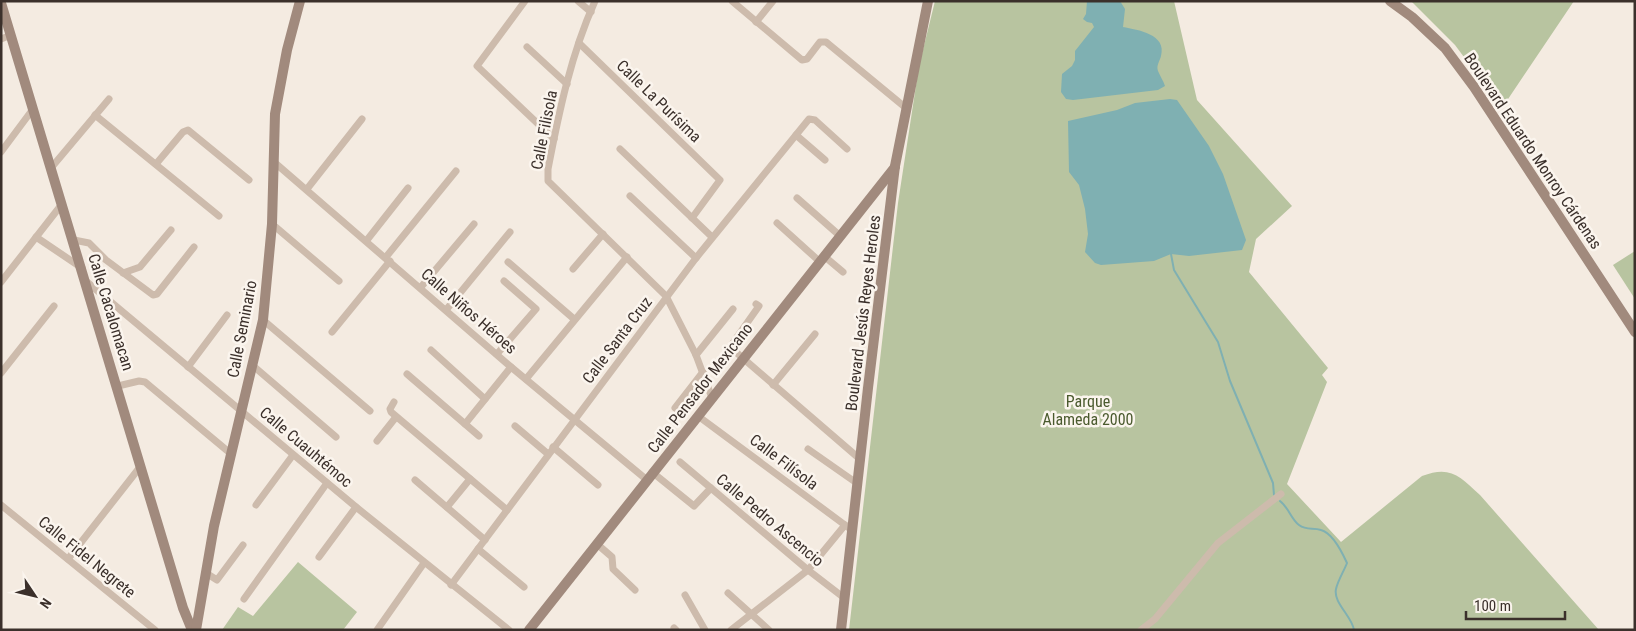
<svg xmlns="http://www.w3.org/2000/svg" width="1636" height="631" font-family="'Roboto Condensed',sans-serif">
<style>
.green{fill:#b8c4a0}
.water{fill:#7fb0b2}
.lines{fill:none;stroke-linecap:round;stroke-linejoin:round}
.stream{stroke:#7fb0b2;stroke-width:2}
.street{stroke:#cdbbac;stroke-width:7}
.secondary{stroke:#a18a7d;stroke-width:10}
.labels{text-anchor:middle;dominant-baseline:central;stroke-width:5;stroke-linejoin:round;paint-order:stroke}
.street-label{font-size:16px;fill:#3b302b;stroke:#fbf5ee}
.park-label{font-size:16px;fill:#4a5a2e;stroke:#fbf5ee}
</style>
<rect width="100%" height="100%" fill="#f4ebe1"/>
<g class="green">
<path d="M935,1H1174L1197,100L1292,206L1256,239L1249,272L1328,368L1322,375L1327,382L1287,484L1341,542L1422,476C1450,465 1460,476 1480,495L1599,630H849L898,203L919,66Z"/>
<path d="M1411,1H1574L1502,108L1455,45Z"/>
<path d="M1635,251V299L1613,265Z"/>
<path d="M298,562L357,612L343,630H222L238,607L253,616Z"/>
</g>
<g class="water">
<path d="M1087,1H1120L1125,9L1123,27C1138,30 1167,34 1161,56C1160,61 1156,65 1158,71C1160,76 1163,80 1165,86L1158,90L1073,100L1066,99L1061,92L1062,74L1072,66L1075,60V51L1094,27L1092,23L1087,22L1083,19L1086,14Z"/>
<path d="M1170,99L1177,100L1209,146L1223,174L1246,240L1242,250L1189,256L1171,254L1154,261L1101,265L1095,263L1085,252L1088,234L1085,209L1079,185L1069,172L1068,121L1117,110L1135,103Z"/>
</g>
<g class="lines">
<g class="stream">
<path d="M1171,254L1174,270L1218,342L1230,381L1273,483L1274,495"/>
<path d="M1280,501C1289,508 1291,519 1299,525C1307,531 1313,527 1321,530C1333,533 1342,552 1347,563C1344,571 1338,580 1336,589C1333,603 1352,616 1354,630"/>
</g>
<g class="street">
<path d="M525,1L477,66L554,139"/>
<path d="M578,1L591,12"/>
<path d="M595,1C571,54 559,112 548,169V181L666,296L696,355L712,398"/>
<path d="M732,1L802,60L807,59L820,42H826L906,108"/>
<path d="M756,22L773,1"/>
<path d="M1,39L11,35"/>
<path d="M579,43L720,180L692,218"/>
<path d="M527,47L567,84"/>
<path d="M95,115L219,216"/>
<path d="M796,135L825,160"/>
<path d="M620,149L712,237"/>
<path d="M1,152L33,109"/>
<path d="M274,162L511,367L647,480"/>
<path d="M156,164L183,132L188,130L249,180"/>
<path d="M51,168L109,99"/>
<path d="M307,189L362,119"/>
<path d="M630,196L696,258"/>
<path d="M797,198L839,235"/>
<path d="M777,223L819,261"/>
<path d="M272,224L339,281"/>
<path d="M36,237L82,268"/>
<path d="M74,240L89,243L106,260L153,295L157,294L194,247"/>
<path d="M367,240L408,188"/>
<path d="M824,256L843,272"/>
<path d="M386,257L456,171"/>
<path d="M508,262L574,319"/>
<path d="M573,269L603,234"/>
<path d="M123,273L140,267L171,230"/>
<path d="M1,282L62,204"/>
<path d="M87,282L356,507L509,630"/>
<path d="M421,287L474,224"/>
<path d="M756,304L759,306L730,347L861,460"/>
<path d="M446,310L510,232"/>
<path d="M263,320L370,411"/>
<path d="M332,332L390,261"/>
<path d="M431,350L485,399"/>
<path d="M497,354L536,309L504,281"/>
<path d="M696,355L733,309"/>
<path d="M252,365L336,437"/>
<path d="M188,367L227,315"/>
<path d="M1,373L54,306"/>
<path d="M407,374L479,436"/>
<path d="M526,379L627,257"/>
<path d="M773,385L815,334"/>
<path d="M118,386L139,381L145,382L230,453"/>
<path d="M394,402L390,409L391,412L507,510"/>
<path d="M675,408L703,372"/>
<path d="M698,416L853,531"/>
<path d="M465,424L511,367"/>
<path d="M515,426L548,454"/>
<path d="M377,441L396,417"/>
<path d="M553,447L598,485"/>
<path d="M808,449L858,484"/>
<path d="M680,462L808,570L843,597"/>
<path d="M652,472L694,506L711,488"/>
<path d="M415,480L485,540"/>
<path d="M1,505L155,630"/>
<path d="M256,505L293,455"/>
<path d="M447,507L470,479"/>
<path d="M597,544L612,557L613,569L635,590"/>
<path d="M478,549L524,587"/>
<path d="M319,557L356,507"/>
<path d="M68,559L140,467"/>
<path d="M206,573L217,580L243,545"/>
<path d="M451,585L696,258L809,119L815,120L847,149"/>
<path d="M728,593L769,630"/>
<path d="M685,595L705,630"/>
<path d="M244,599L327,483"/>
<path d="M674,628L676,630"/>
<path d="M377,630L424,563"/>
<path d="M731,630L808,570L845,525"/>
<path d="M1141,630L1155,619L1218,543L1281,494"/>
</g>
<g class="secondary">
<path d="M1390,1L1412,17L1445,48L1474,87L1635,332"/>
<path d="M1,3L183,608L192,630"/>
<path d="M196,630L214,526L263,320L272,224L275,114L287,50L300,1"/>
<path d="M529,630L895,167"/>
<path d="M841,630L868,388L895,166L928,1"/>
</g>
</g>
<g class="labels">
<g class="street-label">
<text transform="translate(659 101) rotate(44)">Calle La Purísima</text>
<text transform="translate(544 130) rotate(-79)">Calle Filisola</text>
<text transform="translate(1533 151) rotate(56)">Boulevard Eduardo Monroy Cárdenas</text>
<text transform="translate(469 311) rotate(41)">Calle Niños Héroes</text>
<text transform="translate(111 312) rotate(73)">Calle Cacalomacan</text>
<text transform="translate(863 313) rotate(-83)">Boulevard Jesús Reyes Heroles</text>
<text transform="translate(242 329) rotate(-79)">Calle Seminario</text>
<text transform="translate(617 340) rotate(-53)">Calle Santa Cruz</text>
<text transform="translate(700 388) rotate(-52)">Calle Pensador Mexicano</text>
<text transform="translate(306 447) rotate(40)">Calle Cuauhtémoc</text>
<text transform="translate(784 462) rotate(37)">Calle Filísola</text>
<text transform="translate(770 520) rotate(40)">Calle Pedro Ascencio</text>
<text transform="translate(87 557) rotate(39)">Calle Fidel Negrete</text>
</g>
<g class="park-label">
<text x="1088" y="401">Parque<tspan x="1088" dy="18">Alameda 2000</tspan></text>
</g>
</g>
<rect width="1636" height="631" fill="none" stroke="#3b302b" stroke-width="5"/>
<g transform="translate(35 596) rotate(125)" stroke="#fbf5ee" stroke-width="4" paint-order="stroke">
<path d="M0-4L9 19L0 12L-9 19Z" fill="#3b302b"/>
<text y="-8" font-size="14" font-weight="bold" text-anchor="middle" fill="#3b302b">N</text>
</g>
<path d="M1466 611v8h99v-8" fill="none" stroke="#3b302b" stroke-width="2.5"/>
<text x="1474" y="611" font-size="15" fill="#3b302b" stroke="#fbf5ee" stroke-width="4" paint-order="stroke">100 m</text>
</svg>
